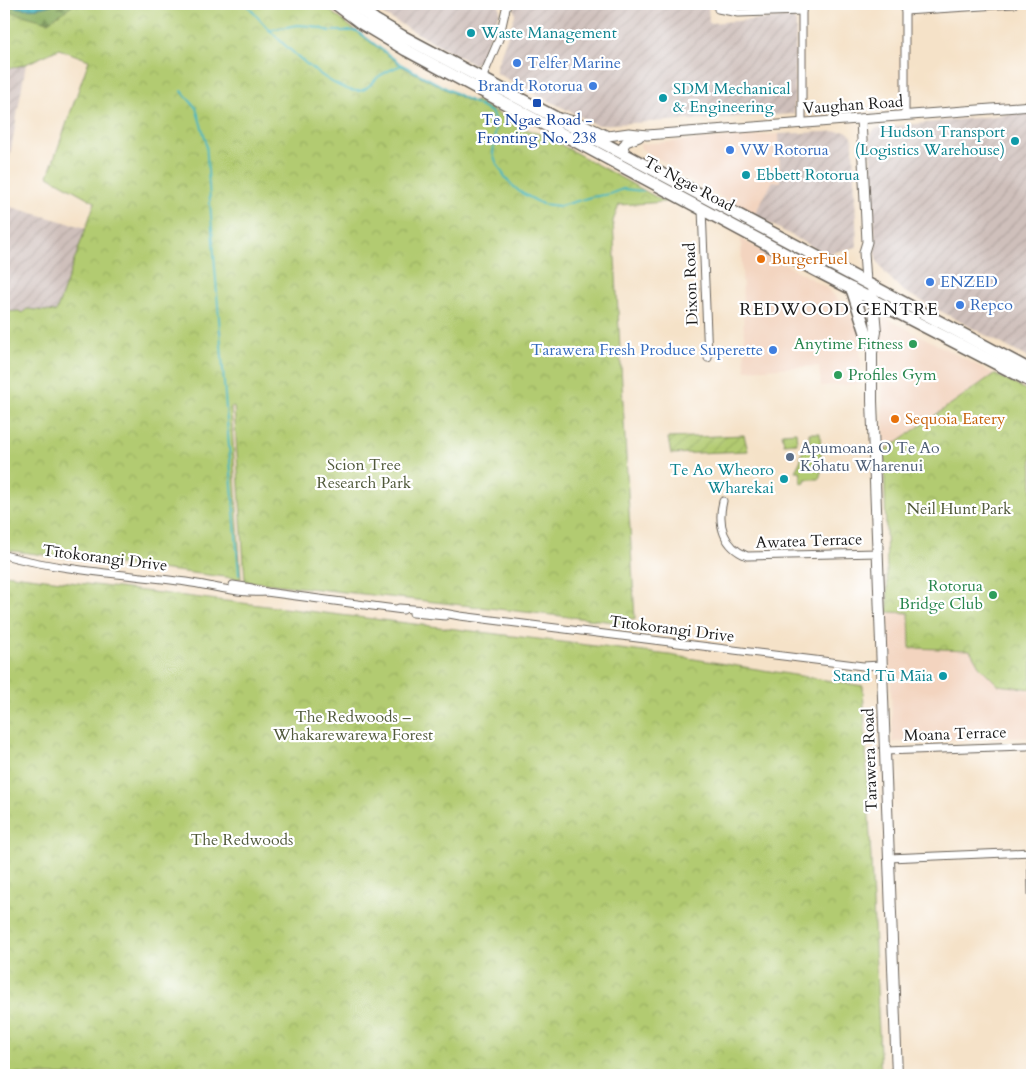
<svg xmlns="http://www.w3.org/2000/svg" width="1036" height="1079" font-family="Cardo,serif">
<style>
.built{fill:#f3d4bf}
.industrial{fill:url(#industrial-furrows)}
.grass{fill:#b2cb71;stroke:#677446}
.forest{fill:url(#forest-firs);stroke:#546640}
.park{fill:url(#park-crowns);stroke:#677446}
.garden{fill:url(#garden-furrows);stroke:#677446}
.water{fill:url(#water-waves);stroke:#326a6e}
.lines{fill:none;stroke-linecap:round;stroke-linejoin:round}
.stream{stroke:#48b7c0;stroke-width:2}
.minor-casing{stroke:#686158;stroke-width:9}
.tertiary-casing{stroke:#686158;stroke-width:11}
.secondary-casing{stroke:#686158;stroke-width:12}
.trunk-casing{stroke:#686158;stroke-width:14}
.minor{stroke:#fff;stroke-width:7}
.tertiary{stroke:#fff;stroke-width:9}
.secondary{stroke:#fff;stroke-width:10}
.trunk{stroke:#fff;stroke-width:11}
.culture-dot{fill:#0f9aa8;stroke:#fff;stroke-width:2}
.shop-dot{fill:#3f7fe0;stroke:#fff;stroke-width:2}
.transit-dot{fill:#1a4fb4;stroke:#fff;stroke-width:2}
.food-dot{fill:#e8710a;stroke:#fff;stroke-width:2}
.leisure-dot{fill:#2e9e5b;stroke:#fff;stroke-width:2}
.service-dot{fill:#5c6f8a;stroke:#fff;stroke-width:2}
.labels{text-anchor:middle;dominant-baseline:central;stroke-width:4.5;stroke-linejoin:round;paint-order:stroke}
.culture-label{font-size:16px;fill:#0d838f;stroke:#fff;text-anchor:start}
.shop-label{font-size:16px;fill:#366cbe;stroke:#fff;text-anchor:start}
.street-label{font-size:16px;fill:#1c1c1c;stroke:#fff}
.transit-label{font-size:16px;fill:#164399;stroke:#fff}
.food-label{font-size:16px;fill:#c56008;stroke:#fff;text-anchor:start}
.leisure-label{font-size:16px;fill:#27864d;stroke:#fff;text-anchor:end}
.service-label{font-size:16px;fill:#4e5e75;stroke:#fff;text-anchor:start}
.park-label{font-size:16px;fill:#50593a;stroke:#fff}
.neighbourhood-label{font-size:18px;letter-spacing:1px;fill:#1c1c1c;stroke:#fff}
</style>
<defs>
<pattern id="industrial-furrows" width="10" height="10" patternUnits="userSpaceOnUse" patternTransform="scale(1.25)"><rect width="10" height="10" fill="#cfc0bb"/><path d="M-1 1l2-2M0 10L10 0M9 11l2-2" fill="none" stroke="#b1a4a0"/></pattern>
<pattern id="forest-firs" width="22" height="20" patternUnits="userSpaceOnUse" patternTransform="scale(1.25)"><rect width="22" height="20" fill="#8daf63"/><path d="M5 1l3.5 6h-7zM16 11l3.5 6h-7z" fill="#728e51"/></pattern>
<pattern id="park-crowns" width="20" height="18" patternUnits="userSpaceOnUse" patternTransform="scale(1.25)"><rect width="20" height="18" fill="#b2cb71"/><path d="M2 6a3 3 0 1 1 6 0M12 15a3 3 0 1 1 6 0" fill="none" stroke="#98ae61"/></pattern>
<pattern id="garden-furrows" width="10" height="10" patternUnits="userSpaceOnUse" patternTransform="scale(1.25)"><rect width="10" height="10" fill="#b2cb71"/><path d="M-1 1l2-2M0 10L10 0M9 11l2-2" fill="none" stroke="#98ae61"/></pattern>
<pattern id="water-waves" width="16" height="10" patternUnits="userSpaceOnUse" patternTransform="scale(1.25)"><rect width="16" height="10" fill="#48b7c0"/><path d="M0 5q4-4 8 0t8 0" fill="none" stroke="#3b949b"/></pattern>
</defs>
<rect width="100%" height="100%" fill="#fff"/>
<filter id="ink" filterUnits="userSpaceOnUse"><feTurbulence type="fractalNoise" baseFrequency=".02" numOctaves="2"/><feDisplacementMap in="SourceGraphic" scale="10" xChannelSelector="R" yChannelSelector="G"/><feConvolveMatrix kernelMatrix="1 2 1 2 8 2 1 2 1" color-interpolation-filters="sRGB"/></filter>
<filter id="wash" filterUnits="userSpaceOnUse"><feTurbulence type="fractalNoise" baseFrequency=".0096" numOctaves="4" result="noise"/><feDisplacementMap in="SourceGraphic" scale="20" xChannelSelector="R" yChannelSelector="G"/><feGaussianBlur stdDeviation="1.12" result="paint"/><feColorMatrix in="noise" values="0 0 0 0 0 0 0 0 0 0 0 0 0 0 0 0 0 1.4 0 .05"/><feComposite in="paint" operator="in"/></filter>
<g filter="url(#wash)">
<rect width="100%" height="100%" fill="#f5e2c8"/>
<g class="built">
<path d="M779,134L780,182L773,181L754,215L678,174L677,170L673,167L641,149L640,144Z"/>
<path d="M741,239L825,287L839,300L859,329L862,384L821,386L819,366L745,370Z"/>
<path d="M886,318L994,374L884,451L881,345L882,324Z"/>
<path d="M888,612H909L910,648L970,650L979,666L998,685L1032,689V737L893,742Z"/>
</g>
<g class="industrial">
<path d="M368,4H499L500,12L480,60L473,64L379,12Z"/>
<path d="M514,4H708L709,23L792,17L796,23L794,114L596,125L496,73V68L515,15Z"/>
<path d="M734,4H790L741,8Z"/>
<path d="M26,64L8,167L4,183V70Z"/>
<path d="M1032,112V360L903,291L885,273L876,259L870,137L873,131L877,128Z"/>
<path d="M846,131L852,136L853,143L857,247L826,254L754,215L773,181L780,182L779,134Z"/>
<path d="M4,205L86,228L56,312L27,309L22,313L19,311L4,312Z"/>
</g>
<path class="grass" d="M809,433H820L822,469L819,479H805V483L802,484L800,471H795C797,467 800,463 801,459C802,452 801,450 810,449Z"/>
<path class="forest" d="M4,4H101L4,55Z"/>
<g class="park">
<path d="M75,4H321L403,67L470,102L477,101L502,116L514,125L545,136L665,202L619,205L613,221L635,619L624,618V623L245,581L234,407H231L241,579L4,550V312L19,311L22,313L27,309L56,312L95,202L48,176L89,60L59,49L26,64L4,70V10L48,22Z"/>
<path d="M994,374L1032,393V689L998,685L979,666L970,650L910,648L909,613L888,612L884,451Z"/>
<path d="M796,432L797,443L784,444L782,433Z"/>
<path d="M4,574L669,655L863,686L881,1075H4Z"/>
</g>
<path class="garden" d="M744,435L748,451L671,454L668,438Z"/>
<path class="water" d="M4,4H53C38,10 19,10 4,4Z"/>
<g class="lines">
<g class="stream">
<path d="M247,4C262,26 336,100 363,90C369,87 374,81 378,77C386,72 393,68 402,65"/>
<path d="M269,30L298,25L312,26L330,31H357L402,65L491,112L496,123L493,154L497,164L505,177L512,185L520,192L542,204L560,206L591,197L610,194L623,189L643,191"/>
<path d="M182,91L196,108L206,141L211,216L239,575"/>
</g>
</g>
</g>
<g filter="url(#ink)">
<g class="lines">
<g class="minor-casing">
<g id="minor">
<path d="M718,9L738,13L802,11"/>
<path d="M905,11L1014,4"/>
<path d="M481,81L499,39L507,4"/>
<path d="M905,116V4"/>
<path d="M802,124V4"/>
<path d="M702,209L708,358"/>
<path d="M723,501C717,525 724,547 747,556L878,553"/>
<path d="M4,555C63,571 125,574 186,582C213,586 239,594 266,592"/>
<path d="M233,585L252,588L266,592L403,610"/>
<path d="M399,608L427,610L460,616L831,662L863,666L881,665"/>
<path d="M413,613L445,616"/>
<path d="M885,751L1027,746"/>
<path d="M1031,852L1032,894"/>
<path d="M889,858L1032,852"/>
</g>
</g>
<g class="tertiary-casing">
<g id="tertiary">
<path d="M563,118L581,123L608,136L629,133L647,135L1032,106"/>
<path d="M861,119L867,242L864,252L866,282"/>
<path d="M626,156L623,147L626,142L639,137"/>
</g>
</g>
<g class="secondary-casing">
<path id="secondary" d="M872,286L876,332L872,353V401L897,1075"/>
</g>
<g class="trunk-casing">
<g id="trunk">
<path d="M336,4L361,23L406,50L815,270L1032,382"/>
<path d="M353,4L375,20L402,36L1032,371"/>
<path d="M852,289L869,342"/>
</g>
</g>
<use href="#minor" class="minor"/>
<use href="#tertiary" class="tertiary"/>
<use href="#secondary" class="secondary"/>
<use href="#trunk" class="trunk"/>
</g>
</g>
<g class="culture-dot">
<circle cx="471" cy="33" r="5"/>
<circle cx="663" cy="98" r="5"/>
<circle cx="1015" cy="141" r="5"/>
<circle cx="746" cy="175" r="5"/>
<circle cx="784" cy="479" r="5"/>
<circle cx="943" cy="676" r="5"/>
</g>
<g class="shop-dot">
<circle cx="517" cy="63" r="5"/>
<circle cx="593" cy="86" r="5"/>
<circle cx="730" cy="150" r="5"/>
<circle cx="930" cy="282" r="5"/>
<circle cx="960" cy="305" r="5"/>
<circle cx="773" cy="350" r="5"/>
</g>
<rect class="transit-dot" x="532" y="98" width="10" height="10" rx="2.5"/>
<g class="food-dot">
<circle cx="761" cy="259" r="5"/>
<circle cx="895" cy="419" r="5"/>
</g>
<g class="leisure-dot">
<circle cx="913" cy="344" r="5"/>
<circle cx="838" cy="375" r="5"/>
<circle cx="993" cy="595" r="5"/>
</g>
<circle class="service-dot" cx="790" cy="457" r="5"/>
<g class="labels">
<g class="culture-label">
<text x="481" y="33">Waste Management</text>
<text x="673" y="89">SDM Mechanical<tspan x="673" dy="18">&amp; Engineering</tspan></text>
<text x="1005" y="132" text-anchor="end">Hudson Transport<tspan x="1005" dy="18">(Logistics Warehouse)</tspan></text>
<text x="756" y="175">Ebbett Rotorua</text>
<text x="774" y="470" text-anchor="end">Te Ao Wheoro<tspan x="774" dy="18">Wharekai</tspan></text>
<text x="933" y="676" text-anchor="end">Stand Tū Māia</text>
</g>
<g class="shop-label">
<text x="527" y="63">Telfer Marine</text>
<text x="583" y="86" text-anchor="end">Brandt Rotorua</text>
<text x="740" y="150">VW Rotorua</text>
<text x="940" y="282">ENZED</text>
<text x="970" y="305">Repco</text>
<text x="763" y="350" text-anchor="end">Tarawera Fresh Produce Superette</text>
</g>
<g class="street-label">
<text transform="translate(853 105) rotate(-4)">Vaughan Road</text>
<text transform="translate(689 184) rotate(28)">Te Ngae Road</text>
<text transform="translate(691 284) rotate(-92)">Dixon Road</text>
<text transform="translate(809 541) rotate(-2)">Awatea Terrace</text>
<text transform="translate(105 558) rotate(7)">Tītokorangi Drive</text>
<text transform="translate(672 629) rotate(7)">Tītokorangi Drive</text>
<text transform="translate(955 734) rotate(-2)">Moana Terrace</text>
<text transform="translate(870 760) rotate(-92)">Tarawera Road</text>
</g>
<g class="transit-label">
<text x="537" y="120">Te Ngae Road -<tspan x="537" dy="18">Fronting No. 238</tspan></text>
</g>
<g class="food-label">
<text x="771" y="259">BurgerFuel</text>
<text x="905" y="419">Sequoia Eatery</text>
</g>
<g class="leisure-label">
<text x="903" y="344">Anytime Fitness</text>
<text x="848" y="375" text-anchor="start">Profiles Gym</text>
<text x="983" y="586">Rotorua<tspan x="983" dy="18">Bridge Club</tspan></text>
</g>
<g class="service-label">
<text x="800" y="448">Apumoana O Te Ao<tspan x="800" dy="18">Kōhatu Wharenui</tspan></text>
</g>
<g class="park-label">
<text x="364" y="465">Scion Tree<tspan x="364" dy="18">Research Park</tspan></text>
<text x="959" y="509">Neil Hunt Park</text>
<text x="353" y="717">The Redwoods –<tspan x="353" dy="18">Whakarewarewa Forest</tspan></text>
<text x="242" y="840">The Redwoods</text>
</g>
<g class="neighbourhood-label">
<text x="839" y="309">REDWOOD CENTRE</text>
</g>
</g>
<rect width="1036" height="1079" fill="none" stroke="#fff" stroke-width="20"/>
</svg>
